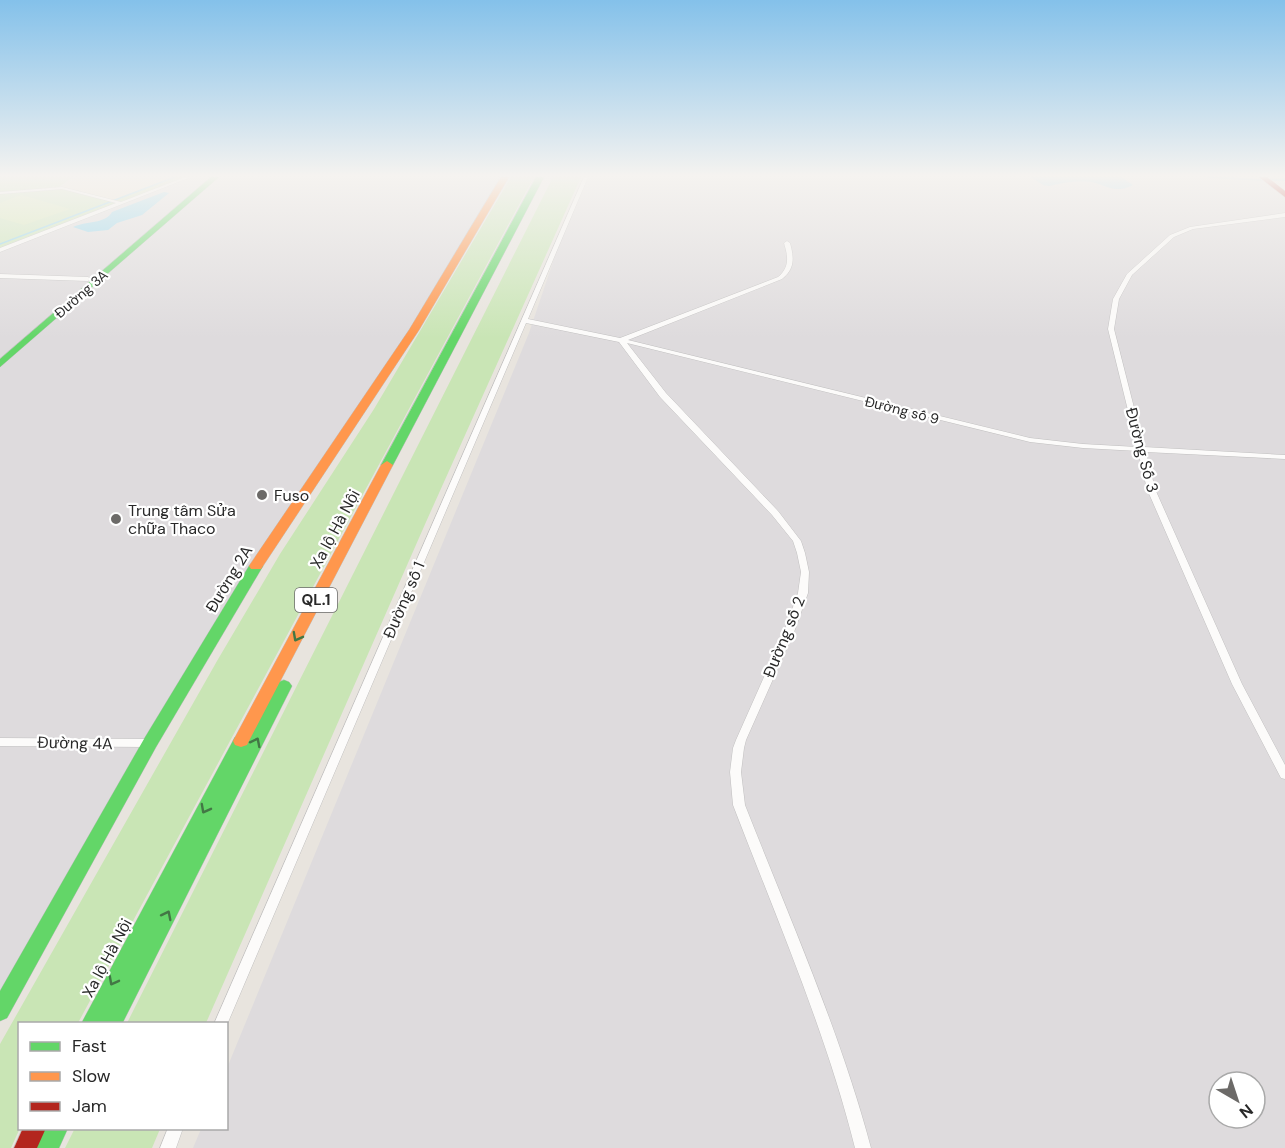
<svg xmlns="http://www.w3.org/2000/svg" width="1285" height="1148" font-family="'DM Sans',sans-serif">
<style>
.industrial{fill:#dedbdd;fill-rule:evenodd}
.education{fill:#ece3d2}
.green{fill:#c9e5b5}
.pitch{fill:#d5e9b3}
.water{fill:#8fd4ed}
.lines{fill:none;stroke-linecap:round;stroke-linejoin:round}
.stream{stroke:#8fd4ed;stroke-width:1.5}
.street-casing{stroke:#c1c0c0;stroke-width:1}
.fast-casing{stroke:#c1c0c0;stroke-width:1}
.slow-casing{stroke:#c1c0c0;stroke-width:1}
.jam-casing{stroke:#c1c0c0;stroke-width:1}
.street{fill:#fcfbfa;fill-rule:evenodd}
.fast{fill:#63d668;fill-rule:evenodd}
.slow{fill:#ff974d;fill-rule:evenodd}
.jam{fill:#b3261e;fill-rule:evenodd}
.oneway{stroke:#437745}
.poi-dot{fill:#6c6a68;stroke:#fff;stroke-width:2}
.labels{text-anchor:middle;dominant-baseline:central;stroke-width:4.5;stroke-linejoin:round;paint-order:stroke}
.far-street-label{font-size:14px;fill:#292929;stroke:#fff}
.shield{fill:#fff;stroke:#696969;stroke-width:1.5}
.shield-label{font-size:15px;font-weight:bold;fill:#292929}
.street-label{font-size:16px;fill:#292929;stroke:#fff}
.poi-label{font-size:16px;fill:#292929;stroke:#fff;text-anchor:start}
</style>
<rect width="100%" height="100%" fill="#e8e4de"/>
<g class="industrial">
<path d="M175,177H502L422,314L276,529L0,998V244Z"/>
<path d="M588,177H1261L1285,198V1148H193L201,1129L226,1128L227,1068L529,333L558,247ZM1219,1082H1255V1118H1219Z"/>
</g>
<path class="education" d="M75,177H175L113,200L61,187Z"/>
<g class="green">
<path d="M0,177H73L59,187L110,201L175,177H187L0,250Z"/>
<path d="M511,177H534L78,1023L20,1024V1128L11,1148H0V1044L217,661L280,554L374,409Z"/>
<path d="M553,177H581L426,522L206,1023H127Z"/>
<path d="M75,1128H160V1129L152,1148H65Z"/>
</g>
<path class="pitch" d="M21,195L70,209L24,225L0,218V203Z"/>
<g class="water">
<path d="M1031,177H1121L1133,185C1115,195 1102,183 1091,182C1076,180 1063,183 1049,186L1043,185Z"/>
<path d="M164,192L169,193L142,215L117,223L108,230L88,232L73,227C85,221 106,224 112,212Z"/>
</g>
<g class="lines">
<g class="stream">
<path d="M1207,177L1262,180"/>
<path d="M1271,180H1285"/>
<path d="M0,244L175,177"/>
</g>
<g class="street-casing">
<g id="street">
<path d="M185,177H191L0,252V248L116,203L62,189L0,194V192L62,187L121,202Z"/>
<path d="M584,177H588L528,319L620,338L778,277C790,267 788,256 784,243L787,241L790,243C794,258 795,269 782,279L628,340L1030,438L1083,444L1137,447L1108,329L1113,299L1127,274L1170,235L1190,227L1285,213V217L1193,229L1174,237L1132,275L1119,299L1114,329L1144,447L1285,455V459L1146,452L1155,489L1242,684L1285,765V779L1281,778L1232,684L1147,489L1138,451L1083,448L1030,442L627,343L666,393L778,511L801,541L805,553L809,572L808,593L794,632L746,740L744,748L741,772L745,805C789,917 840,1031 871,1148H855C826,1032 776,917 733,805L730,772L733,748L736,740L784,632L798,593L801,572L797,553L793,541L772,515L660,397L619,342L526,323L226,1027V1024H214Z"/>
<path d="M0,274L88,277L91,279L88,281L0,278Z"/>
<path d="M0,738L150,739L154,740L155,743L154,746L150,747L0,746Z"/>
<path d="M168,1128H183L176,1148H160Z"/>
</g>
</g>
<g class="fast-casing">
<g id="fast">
<path d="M211,177H219L0,367V359Z"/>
<path d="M536,177H544L393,465L391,467H383L381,465Z"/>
<path d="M256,562L263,566L156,747L7,1018L0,1021V991L144,739L249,566Z"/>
<path d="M284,680L289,682L292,686L122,1024H81L235,737L241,735L248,740L279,682Z"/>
<path d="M45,1128H68L59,1148H36Z"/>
</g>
</g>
<g class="slow-casing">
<g id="slow">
<path d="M501,177H509L419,330L261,569H251L249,566L251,563L409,330Z"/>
<path d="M387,461L393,465L249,741L247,745L241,747L235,745L233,741L381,465Z"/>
</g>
</g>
<g class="jam-casing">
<g id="jam">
<path d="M1259,177H1267L1285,191V197Z"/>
<path d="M23,1128H46L37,1148H14Z"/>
</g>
</g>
<use href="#street" class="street"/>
<use href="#fast" class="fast"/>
<use href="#slow" class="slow"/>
<use href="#jam" class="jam"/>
</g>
<defs><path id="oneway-chevron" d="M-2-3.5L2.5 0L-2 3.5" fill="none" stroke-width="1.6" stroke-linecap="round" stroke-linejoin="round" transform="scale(1.5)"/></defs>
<g class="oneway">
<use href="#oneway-chevron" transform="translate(297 637) rotate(118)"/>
<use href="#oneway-chevron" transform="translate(256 742) rotate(-63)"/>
<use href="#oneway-chevron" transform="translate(205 809) rotate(118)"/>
<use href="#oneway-chevron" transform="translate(167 915) rotate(-63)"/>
<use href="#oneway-chevron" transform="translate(113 981) rotate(118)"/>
</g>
<linearGradient id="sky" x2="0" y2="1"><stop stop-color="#84c1ea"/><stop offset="0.52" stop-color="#f5f3f0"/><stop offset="1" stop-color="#f5f3f0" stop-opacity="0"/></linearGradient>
<rect width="1285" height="338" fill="url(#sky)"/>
<g class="poi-dot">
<circle cx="262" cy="495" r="6"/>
<circle cx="116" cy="519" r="6"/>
</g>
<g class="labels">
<g class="far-street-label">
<text transform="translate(81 294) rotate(-41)">Đường 3A</text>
<text transform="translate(902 410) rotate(14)">Đường số 9</text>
</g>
<rect class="shield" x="295" y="588" width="42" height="24" rx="4.5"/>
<g class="shield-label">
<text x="316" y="600">QL.1</text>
</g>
<g class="street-label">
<text transform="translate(1142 450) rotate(75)">Đường Số 3</text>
<text transform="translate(335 529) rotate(-62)">Xa lộ Hà Nội</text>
<text transform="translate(229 579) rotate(-59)">Đường 2A</text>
<text transform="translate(404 600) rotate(-67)">Đường số 1</text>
<text transform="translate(784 637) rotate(-68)">Đường số 2</text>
<text transform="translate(75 743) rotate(1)">Đường 4A</text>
<text transform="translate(107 958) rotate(-62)">Xa lộ Hà Nội</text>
</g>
<g class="poi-label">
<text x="274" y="495">Fuso</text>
<text x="128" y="510">Trung tâm Sửa<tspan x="128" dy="18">chữa Thaco</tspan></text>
</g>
</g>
<rect x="18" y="1022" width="210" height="108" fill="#ffffff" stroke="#a9a9a9" stroke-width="1.5"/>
<rect x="30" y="1042" width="30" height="9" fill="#63d668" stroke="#a9a9a9" stroke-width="1.5"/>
<text x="72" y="1052" font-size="18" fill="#292929">Fast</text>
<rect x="30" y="1072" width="30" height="9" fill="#ff974d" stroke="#a9a9a9" stroke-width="1.5"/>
<text x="72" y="1082" font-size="18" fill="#292929">Slow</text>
<rect x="30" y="1102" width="30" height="9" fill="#b3261e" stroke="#a9a9a9" stroke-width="1.5"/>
<text x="72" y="1112" font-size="18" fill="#292929">Jam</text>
<g transform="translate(1237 1100) rotate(141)"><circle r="28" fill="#ffffff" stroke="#a9a9a9" stroke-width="1.5"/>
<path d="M0-4.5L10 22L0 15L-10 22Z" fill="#6c6a68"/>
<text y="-9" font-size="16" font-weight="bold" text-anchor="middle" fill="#292929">N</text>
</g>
</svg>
